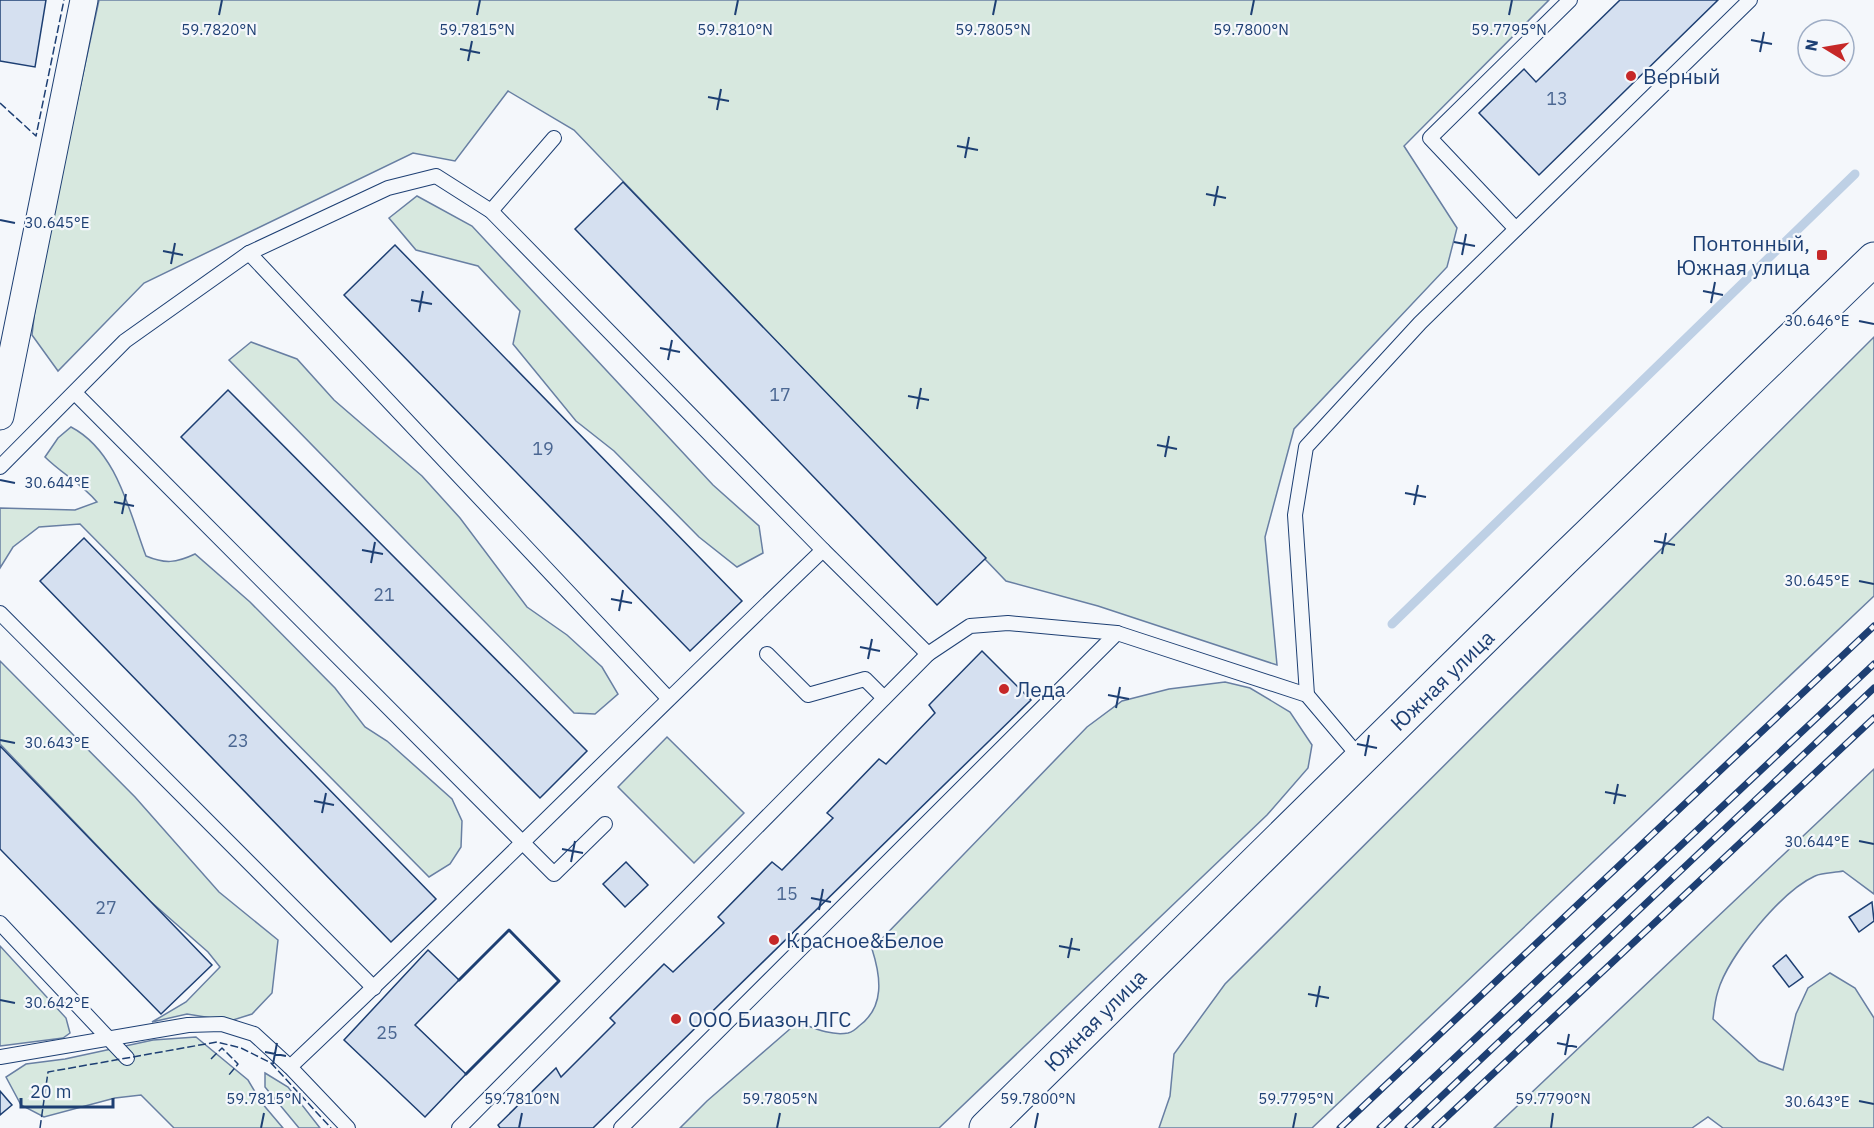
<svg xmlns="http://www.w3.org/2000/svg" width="1874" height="1128" font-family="'IBM Plex Sans',sans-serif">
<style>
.green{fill:#d7e8df;stroke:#687fa3;stroke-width:1.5}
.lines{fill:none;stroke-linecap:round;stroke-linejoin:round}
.stream{stroke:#bed0e5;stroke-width:9}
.building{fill:#d5e0f0;stroke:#1d3f73;stroke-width:1.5}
.lane-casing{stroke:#1d3f73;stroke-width:16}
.street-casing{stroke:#1d3f73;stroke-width:29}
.primary-casing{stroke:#1d3f73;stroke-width:35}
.lane{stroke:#f4f7fb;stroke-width:14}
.street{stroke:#f4f7fb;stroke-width:27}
.primary{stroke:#f4f7fb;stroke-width:33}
.rail-casing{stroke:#1d3f73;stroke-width:7}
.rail{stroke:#f4f7fb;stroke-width:4.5;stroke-dasharray:14;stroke-linecap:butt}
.fence{stroke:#1d3f73;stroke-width:1.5;stroke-dasharray:8 3;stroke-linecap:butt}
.wall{stroke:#1d3f73;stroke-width:3}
.ticks{fill:none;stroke:#1d3f73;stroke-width:2}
.poi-dot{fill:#c62828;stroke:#f4f7fb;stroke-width:2}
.labels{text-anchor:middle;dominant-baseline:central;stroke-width:4.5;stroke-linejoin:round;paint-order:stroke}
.number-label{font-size:18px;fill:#4b6792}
.poi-label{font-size:21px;fill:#1d3f73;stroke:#f4f7fb;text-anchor:start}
.street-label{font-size:21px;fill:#1d3f73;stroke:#f4f7fb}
.ticks-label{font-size:15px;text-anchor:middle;fill:#1d3f73;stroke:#f4f7fb;stroke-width:4.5;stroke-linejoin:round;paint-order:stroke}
</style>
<rect width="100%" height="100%" fill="#f4f7fb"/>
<g class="green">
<path d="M99,0H1549L1404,146L1457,228L1447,267L1294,429L1265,537L1277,665L1098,606L1006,581L574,130L508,91L455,161L413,153L144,283L58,371L32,335L38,282Z"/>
<path d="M417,196L472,226L713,485L759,526L763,553L737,567L699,537L614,451L576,421L513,344L520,311L478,266L416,250L389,218Z"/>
<path d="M1874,337V596L1312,1128H1159L1170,1096L1174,1054L1225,984Z"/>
<path d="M251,342L297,359L334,400L422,476L460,518L527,607L567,635L602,667L618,694L595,714L574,713L229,360Z"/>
<path d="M71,427C117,451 129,511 146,556C165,564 176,563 195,554L250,602L335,688L365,727L387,741L452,799L462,821L461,847L450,864L429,877L80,524L39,527L13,547L0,568V508L75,510L97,502C82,484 61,473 45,457L58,438Z"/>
<path d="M0,661L135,797L219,892L278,940L272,993L252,1014L230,1021L187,1014L152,1022L186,1002L220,967L208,952L150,901L0,744Z"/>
<path d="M1225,682L1250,688L1290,712L1312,745L1308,768L1267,815L939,1128H680L707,1101L798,1022C814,1028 830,1036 848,1033C852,1032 856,1029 859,1026C885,1007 881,977 872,949L1087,727L1122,701L1169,689Z"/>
<path d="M667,737L744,813L694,863L618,787Z"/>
<path d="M1874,769V894L1843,871C1835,873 1823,872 1815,876C1782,891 1728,956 1718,991C1715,1000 1714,1010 1713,1019L1759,1061L1783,1070L1796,1014L1808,988L1830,973L1855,988L1874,1018V1128H1723L1708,1117L1692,1128H1494Z"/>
<path d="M0,946L66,1018L70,1033L63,1038L0,1046Z"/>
<path d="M196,1037L248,1080L261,1102L283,1128H174L141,1095L115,1098L44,1117L21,1105L6,1077L26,1064L65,1059L153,1040Z"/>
<path d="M265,1073L288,1087L320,1128H299L265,1087Z"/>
</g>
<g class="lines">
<path class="stream" d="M1392,624L1855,174"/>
</g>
<g class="building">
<path d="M0,0H46L35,67L0,61Z"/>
<path d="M1620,0H1718L1539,175L1479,113L1524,69L1536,82Z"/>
<path d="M623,182L986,558L937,605L575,229Z"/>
<path d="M395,245L742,601L690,651L344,295Z"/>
<path d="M228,390L587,751L540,798L181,437Z"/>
<path d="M84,538L436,899L391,942L40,581Z"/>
<path d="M982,651L1031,700L593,1128H500L498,1125L556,1068L561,1077L615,1023L610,1018L664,964L673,972L724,923L718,917L772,862L782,870L833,818L827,813L879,759L886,764L935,713L929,705Z"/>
<path d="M0,746L212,965L161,1014L0,849Z"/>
<path d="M626,862L648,885L625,907L603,884Z"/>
<path d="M1872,902L1874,921L1859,932L1849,917Z"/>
<path d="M428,950L459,980L415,1025L466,1074L425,1117L344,1040Z"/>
<path d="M1786,955L1803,977L1789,987L1773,966Z"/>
<path d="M0,1091L12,1105L0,1115Z"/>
</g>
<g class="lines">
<g class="lane-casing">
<g id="lane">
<path d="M491,211L554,138"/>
<path d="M1516,229L1430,138L1570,0"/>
<path d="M249,253L388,188L436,176L491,211L823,550"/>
<path d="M75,393L554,874L605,824"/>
<path d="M0,467L125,341L249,253L668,698"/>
<path d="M0,613L374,988"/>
<path d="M767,654L808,695L865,679L884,698"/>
<path d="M1307,695L1295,515L1306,447L1420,323L1750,0"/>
<path d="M0,923L127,1058"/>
<path d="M0,1057L188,1025L222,1024L254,1034L290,1067L348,1128"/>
<path d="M290,1067C470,897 644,721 823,550L928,654L970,626L1008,623L1117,633L1307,695L1361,759"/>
<path d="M459,1128L928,654"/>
<path d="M621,1128L1117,633"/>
</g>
</g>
<g class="street-casing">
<path id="street" d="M0,416L84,0"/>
</g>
<g class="primary-casing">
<path id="primary" d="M986,1128L1563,560L1874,259"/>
</g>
<use href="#lane" class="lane"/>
<use href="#street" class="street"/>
<use href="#primary" class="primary"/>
<g class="rail-casing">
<g id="rail">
<path d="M1340,1128L1874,626"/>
<path d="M1380,1128L1874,664"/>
<path d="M1408,1128L1874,688"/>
<path d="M1435,1128L1874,718"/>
</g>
</g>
<use href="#rail" class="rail"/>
<g class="fence">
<path d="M0,103L36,136L64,0"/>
<path d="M211,1059L222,1048L238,1064L228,1076"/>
<path d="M40,1128L48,1072L217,1042L241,1048L271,1063L331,1128"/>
</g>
<path class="wall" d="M459,980L509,930L559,981L466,1074"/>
</g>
<path class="ticks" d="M219,15L222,0M477,15L480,0M735,15L738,0M993,15L996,0M1251,15L1254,0M1509,15L1512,0M1751,40L1772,44M460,49L480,53M1760,52L1764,32M468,61L472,41M708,97L729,101M717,110L721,89M957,146L978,150M965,158L969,137M1206,194L1226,198M1214,206L1218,186M0,220L15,223M1454,242L1475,246M163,251L183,255M1462,255L1466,234M171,264L175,243M1703,291L1723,295M411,300L432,304M1711,303L1715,282M419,312L423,291M1859,321L1874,324M660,348L680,352M668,360L672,340M908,396L929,400M917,409L921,388M1157,445L1177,449M1165,457L1169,436M0,480L15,483M1405,493L1426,497M114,502L134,506M1414,505L1418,485M122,514L126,494M1654,541L1675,545M362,550L383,554M1662,554L1666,533M371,563L375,542M1859,581L1874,584M611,599L632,603M619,611L623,590M860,647L880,651M868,659L872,639M1108,695L1129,699M1116,708L1120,687M0,740L15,743M1357,744L1377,748M1365,756L1369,735M1605,792L1626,796M314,801L334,805M1614,804L1618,784M322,813L326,793M1859,841L1874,844M562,849L583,853M571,862L575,841M811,898L831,902M819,910L823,889M1059,946L1080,950M1068,958L1072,938M1308,994L1329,998M0,1000L15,1003M1316,1007L1320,986M1557,1043L1577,1047M265,1052L286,1056M1565,1055L1569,1034M273,1064L277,1043M1859,1101L1874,1104M261,1128L264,1113M519,1128L522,1113M777,1128L780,1113M1035,1128L1038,1113M1293,1128L1296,1113M1551,1128L1553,1113"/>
<g class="poi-dot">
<circle cx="1631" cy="76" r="6"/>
<rect x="1816" y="249" width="12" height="12" rx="3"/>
<circle cx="1004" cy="689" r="6"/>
<circle cx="774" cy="940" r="6"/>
<circle cx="676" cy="1019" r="6"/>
</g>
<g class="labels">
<g class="number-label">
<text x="1557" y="98">13</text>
<text x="780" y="394">17</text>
<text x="543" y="448">19</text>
<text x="384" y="594">21</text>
<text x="238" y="740">23</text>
<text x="787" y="893">15</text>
<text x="106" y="907">27</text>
<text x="387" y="1032">25</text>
</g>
<g class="poi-label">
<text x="1643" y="76">Верный</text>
<text x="1810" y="243" text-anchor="end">Понтонный,<tspan x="1810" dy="24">Южная улица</tspan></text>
<text x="1016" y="689">Леда</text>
<text x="786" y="940">Красное&amp;Белое</text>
<text x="688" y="1019">ООО Биазон ЛГС</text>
</g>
<g class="street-label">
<text transform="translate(1442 680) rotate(-44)">Южная улица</text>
<text transform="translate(1095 1020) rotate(-45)">Южная улица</text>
</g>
</g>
<g class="ticks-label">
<text x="219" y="35">59.7820°N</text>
<text x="477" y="35">59.7815°N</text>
<text x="735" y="35">59.7810°N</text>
<text x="993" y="35">59.7805°N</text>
<text x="1251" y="35">59.7800°N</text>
<text x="1509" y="35">59.7795°N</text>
<text x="57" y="228">30.645°E</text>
<text x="1817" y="326">30.646°E</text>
<text x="57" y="488">30.644°E</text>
<text x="1817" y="586">30.645°E</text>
<text x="57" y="748">30.643°E</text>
<text x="1817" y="847">30.644°E</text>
<text x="57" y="1008">30.642°E</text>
<text x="264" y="1104">59.7815°N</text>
<text x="522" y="1104">59.7810°N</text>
<text x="780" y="1104">59.7805°N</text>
<text x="1038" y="1104">59.7800°N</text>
<text x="1296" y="1104">59.7795°N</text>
<text x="1553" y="1104">59.7790°N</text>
<text x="1817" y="1107">30.643°E</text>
</g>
<g transform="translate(1826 48) rotate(281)"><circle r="28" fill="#f4f7fb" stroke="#9eadc5" stroke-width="1.5"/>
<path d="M0-4.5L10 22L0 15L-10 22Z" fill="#c62828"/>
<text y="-9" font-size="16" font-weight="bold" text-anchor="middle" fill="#1d3f73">N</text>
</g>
<path d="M21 1098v9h92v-9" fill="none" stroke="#1d3f73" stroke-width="3"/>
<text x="30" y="1098" font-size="18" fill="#1d3f73" stroke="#f4f7fb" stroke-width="4.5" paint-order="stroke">20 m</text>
</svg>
